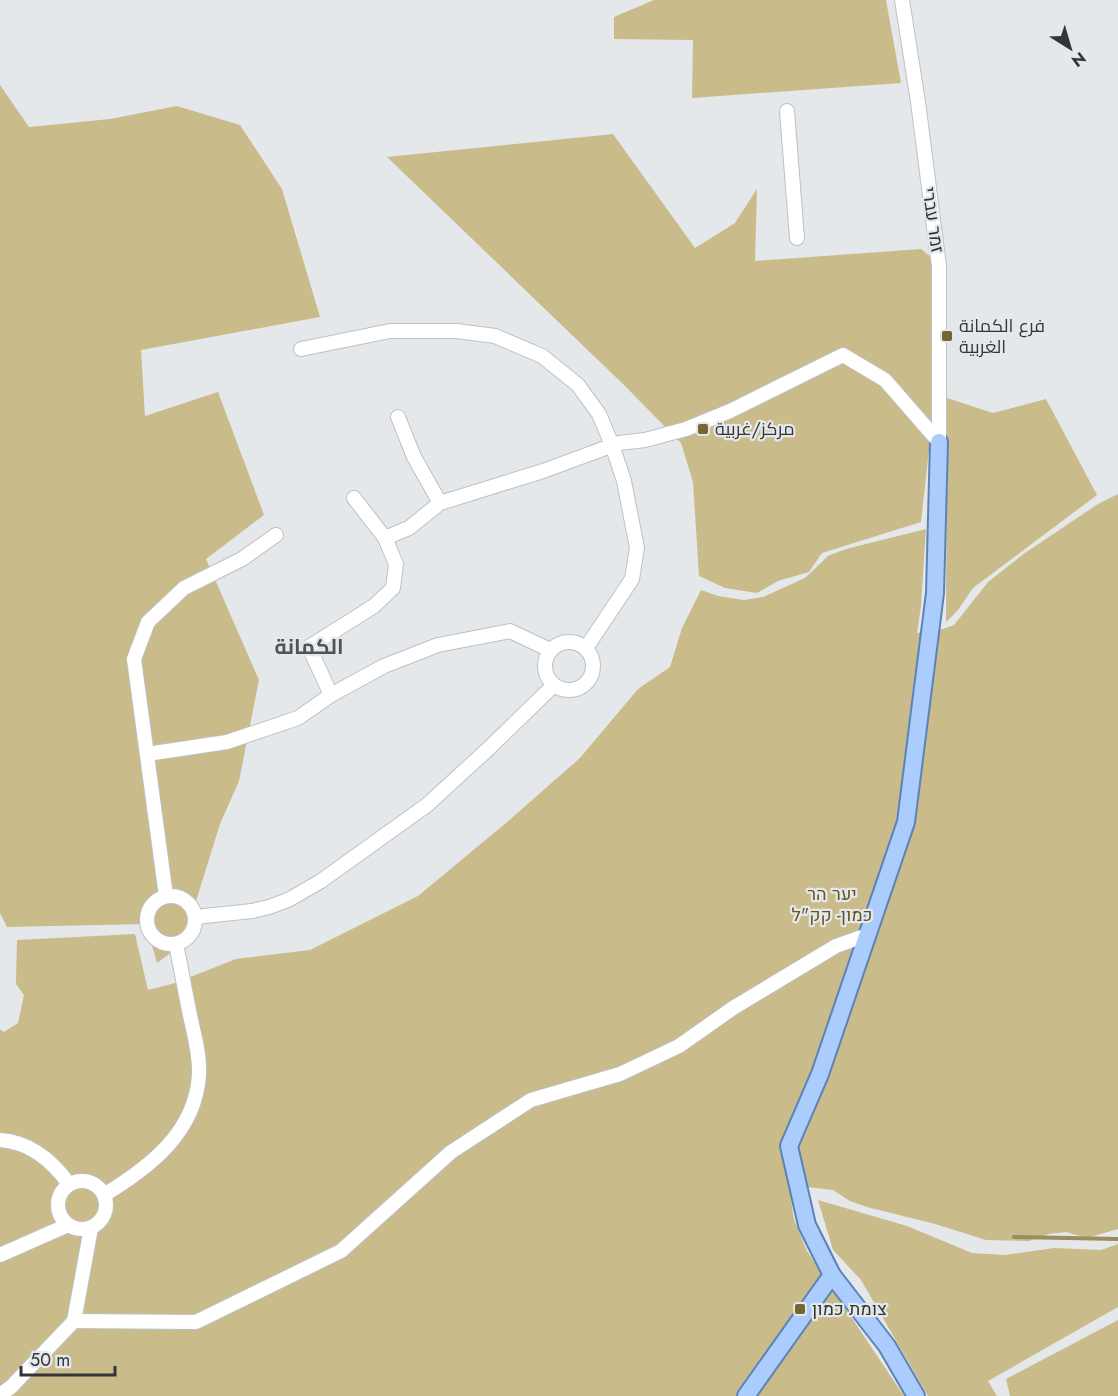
<svg xmlns="http://www.w3.org/2000/svg" width="1118" height="1396" font-family="Jost,Cairo,Heebo,sans-serif">
<style>
.green{fill:#cabb8a}
.lines{fill:none;stroke-linecap:round;stroke-linejoin:round}
.stream{stroke:#9b8d5d;stroke-width:4}
.minor-casing{stroke:#bec0c3;stroke-width:16}
.major-casing{stroke:#5c82b7;stroke-width:20}
.minor{stroke:#fff;stroke-width:14}
.major{stroke:#aacdfe;stroke-width:16}
.poi-dot{fill:#756634;stroke:#e5e8eb;stroke-width:2}
.labels{text-anchor:middle;dominant-baseline:central;stroke-width:4.5;stroke-linejoin:round;paint-order:stroke}
.street-label{font-size:18px;fill:#343536;stroke:#e5e8eb}
.poi-label{font-size:18px;fill:#343536;stroke:#e5e8eb;text-anchor:start}
.park-label{font-size:18px;fill:#66561d;stroke:#e5e8eb}
.quarter-label{font-size:21px;font-weight:bold;fill:#515355;stroke:#e5e8eb}
</style>
<rect width="100%" height="100%" fill="#e5e8eb"/>
<g class="green">
<path d="M654,0H886L901,83L692,98L693,40L614,39V17Z"/>
<path d="M0,85L29,127L110,119L177,106L240,125L282,189L320,317L141,350L145,416L218,392L264,515L206,559L259,680L239,781L220,824L196,901L177,948L157,963L146,924L7,927L0,913Z"/>
<path d="M613,134L695,248L735,223L757,189L755,261L921,249L931,257L932,423L921,522L822,553L809,572L778,581L757,593L725,588L699,576L693,482L681,443L624,385L387,157Z"/>
<path d="M947,398L993,413L1046,399L1097,495L973,588L958,610L946,622Z"/>
<path d="M1118,494V1229L1087,1238L1066,1232L1049,1234L1029,1241L986,1240L935,1224L867,1207L850,1201L833,1190L789,1185L794,1220L807,1251L904,1396H0V1029L4,1032L18,1023L24,995L16,984L17,940L135,934L148,990L175,983L236,959L310,950L418,896L506,823L580,758L638,689L670,667L682,628L701,590L718,596L744,600L763,597L805,578L828,556L846,549L926,529L921,606L917,633L943,629L954,625L988,582L1025,553L1098,504Z"/>
<path d="M818,1200L907,1226L972,1253L1005,1255L1054,1248L1101,1250L1118,1244V1307L988,1381L997,1396H928L861,1280L833,1250Z"/>
<path d="M1118,1320V1396H1010L1006,1379Z"/>
</g>
<g class="lines">
<path class="stream" d="M1014,1237L1118,1239"/>
<g class="minor-casing">
<g id="minor">
<path d="M902,0L918,102L939,266V442"/>
<path d="M787,111L797,238"/>
<path d="M301,349L390,331H457L495,336L542,356L578,385L599,414L612,445L624,481L637,548L632,579L586,648"/>
<path d="M398,417L414,457L440,503"/>
<path d="M354,498L385,538L409,528L440,503L543,471L619,443L645,440L686,429L730,411L843,355L885,380L939,442"/>
<circle cx="569" cy="666" r="24"/>
<path d="M331,695L384,666L438,645L510,631L550,650"/>
<path d="M147,754L227,742L298,718L331,695L309,647L374,606L393,588L396,564L385,538"/>
<circle cx="171" cy="920" r="24"/>
<path d="M166,896L134,659L148,622L184,588L242,559L276,535"/>
<path d="M195,917L252,911L269,907L288,900L321,881L427,805L487,750L554,685"/>
<path d="M0,1140C30,1142 53,1162 69,1184"/>
<circle cx="82" cy="1205" r="24"/>
<path d="M104,1195C150,1167 196,1132 199,1074C200,1054 194,1035 190,1015C185,991 181,968 176,944"/>
<path d="M0,1255L68,1225"/>
<path d="M74,1321L196,1322L341,1251L451,1152L531,1100L620,1074L679,1046L733,1008L836,946L867,935"/>
<path d="M74,1321L91,1228"/>
<path d="M0,1395L11,1387L74,1321"/>
</g>
</g>
<g class="major-casing">
<g id="major">
<path d="M746,1396L832,1275"/>
<path d="M916,1396L887,1346L832,1275L807,1225L789,1146L820,1074L906,822L935,593L939,442"/>
</g>
</g>
<use href="#minor" class="minor"/>
<use href="#major" class="major"/>
</g>
<g class="poi-dot">
<rect x="941" y="330" width="12" height="12" rx="3"/>
<rect x="697" y="423" width="12" height="12" rx="3"/>
<rect x="794" y="1303" width="12" height="12" rx="3"/>
</g>
<g class="labels">
<g class="street-label">
<text transform="translate(933 220) rotate(82)">זמר עברי</text>
</g>
<g class="poi-label">
<text x="959" y="326">فرع الكمانة<tspan x="959" dy="21">الغربية</tspan></text>
<text x="715" y="429">مركز/غربية</text>
<text x="812" y="1309">צומת כמון</text>
</g>
<g class="park-label">
<text x="832" y="894">יער הר<tspan x="832" dy="21">כמון- קק"ל</tspan></text>
</g>
<g class="quarter-label">
<text x="309" y="647">الكمانة</text>
</g>
</g>
<g transform="translate(1070 48) rotate(143)" stroke="#e5e8eb" stroke-width="4.5" paint-order="stroke">
<path d="M0-4.5L10 22L0 15L-10 22Z" fill="#343536"/>
<text y="-9" font-size="16" font-weight="bold" text-anchor="middle" fill="#343536">N</text>
</g>
<path d="M21 1366v9h94v-9" fill="none" stroke="#343536" stroke-width="3"/>
<text x="30" y="1366" font-size="18" fill="#343536" stroke="#e5e8eb" stroke-width="4.5" paint-order="stroke">50 m</text>
</svg>
